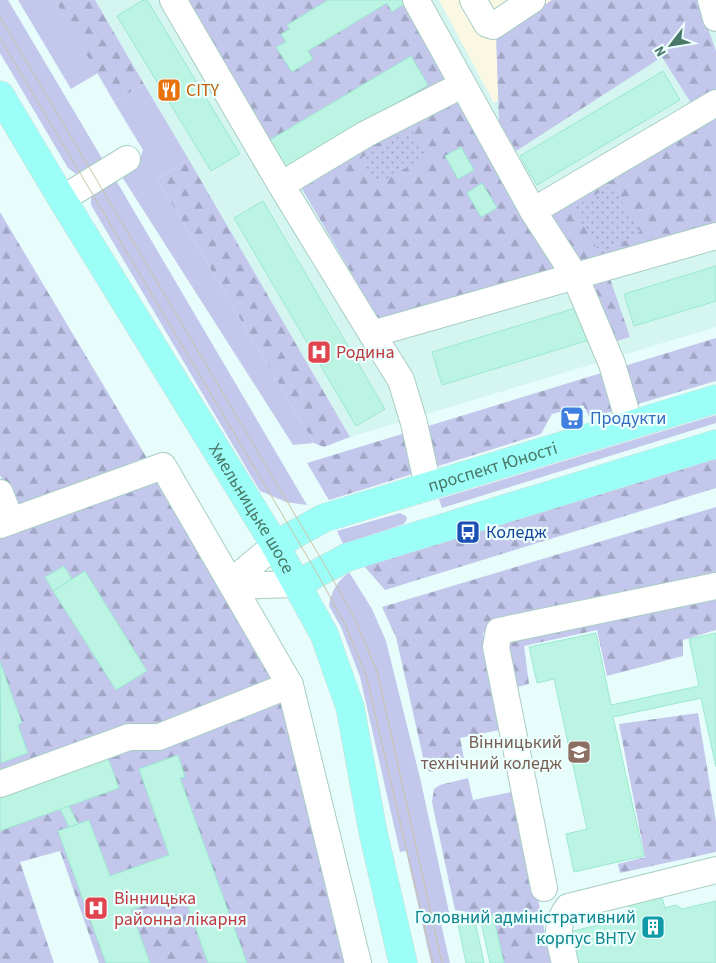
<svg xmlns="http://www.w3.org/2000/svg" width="716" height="963" font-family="'Source Sans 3',sans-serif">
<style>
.residential{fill:#d4f5f0}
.education{fill:#faf8e2}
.grass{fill:#c3c7ec}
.forest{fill:url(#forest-firs)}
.park{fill:url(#park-dots)}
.building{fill:#bcf4e3;stroke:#9be8d0}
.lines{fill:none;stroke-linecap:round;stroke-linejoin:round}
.minor-casing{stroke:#a8cec4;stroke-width:28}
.major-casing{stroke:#ccd9d5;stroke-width:29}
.minor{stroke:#fff;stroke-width:26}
.major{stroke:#9bfff8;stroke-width:28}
.tram{stroke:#c8c2a3;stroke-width:1}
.labels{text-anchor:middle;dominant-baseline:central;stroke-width:4.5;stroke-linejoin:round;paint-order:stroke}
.food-label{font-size:18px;fill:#c56008;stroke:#edfffd;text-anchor:start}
.health-label{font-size:18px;fill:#be3a42;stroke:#edfffd;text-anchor:start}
.shop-label{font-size:18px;fill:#366cbe;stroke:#edfffd;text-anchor:start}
.street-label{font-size:18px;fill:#497868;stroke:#edfffd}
.transit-label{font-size:18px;fill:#164399;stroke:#edfffd;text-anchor:start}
.education-label{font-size:18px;fill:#785e54;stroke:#edfffd;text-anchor:end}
.culture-label{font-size:18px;fill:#0d838f;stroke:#edfffd;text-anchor:end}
</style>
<defs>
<pattern id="forest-firs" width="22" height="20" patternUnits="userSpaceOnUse" patternTransform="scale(1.25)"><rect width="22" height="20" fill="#c3c7ec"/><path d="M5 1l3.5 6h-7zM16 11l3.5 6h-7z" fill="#a0a6c3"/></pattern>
<pattern id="park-dots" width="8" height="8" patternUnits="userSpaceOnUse" patternTransform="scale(1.25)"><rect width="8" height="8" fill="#c3c7ec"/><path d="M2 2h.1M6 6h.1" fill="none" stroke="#a0a6c3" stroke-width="1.8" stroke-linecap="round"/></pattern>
</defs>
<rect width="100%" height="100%" fill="#e6fdfb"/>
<path class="residential" d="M95,0H439L494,103L666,0H716V327L350,437Z"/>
<path class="education" d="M439,0H666L494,103Z"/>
<g class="grass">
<path d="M0,0H8L106,165L79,176L68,168L0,53Z"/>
<path d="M18,0H55L98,73L71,89Z"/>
<path d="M144,84L189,160L157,179L314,443L293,445L119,172L139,161L143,150L114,102Z"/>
<path d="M114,177L307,505L286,502L260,491L91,205V196Z"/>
<path d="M716,415V423L442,508L439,499Z"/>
<path d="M400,513L406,516L407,519L404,524L343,544L337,531Z"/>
<path d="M349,572L372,609L386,641L421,782L449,912L439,915L450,963H431L406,851L400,852L360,677L341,627L329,606C331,591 338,581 349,572Z"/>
</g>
<g class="forest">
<path d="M55,0H95L144,84L114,102Z"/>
<path d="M179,0H405L448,80L282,177Z"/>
<path d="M552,0H698L716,51V93L693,106L662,57L516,151L499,122L496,35Z"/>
<path d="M458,95L564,272L381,324L301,187Z"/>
<path d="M716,117V229L604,261L630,337L611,343L543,215Z"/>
<path d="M189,160L350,437L324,447L314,443L157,179Z"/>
<path d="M0,212L151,465L279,688L345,963H99L60,851L20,862L54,963H0V485L4,483L0,475Z"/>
<path d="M716,338V381L590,418L583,405L552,414L541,434L329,500L307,463Z"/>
<path d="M716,459V488L385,590L364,566Z"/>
<path d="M716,507V630L683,640V656L607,676L597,630L524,646L529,684L511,689L494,630L483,633L504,729L460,738L465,764L430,772L425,766L396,637L382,607Z"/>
<path d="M698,713L716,822V852L620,873L618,864L645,857L619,724Z"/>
<path d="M468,778L473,800L516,791L551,963H504L493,916L455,910L432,802L434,789L440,785Z"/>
</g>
<g class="park">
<path d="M411,129L427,156L376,185L361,158Z"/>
<path d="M612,185L640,232L601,255L573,208Z"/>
</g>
<g class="building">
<path d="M143,0H147L240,154L211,171L117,16Z"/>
<path d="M328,0H404L406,3L392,12L387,3L308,51L313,59L292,72L276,47L286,42L281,34L290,29L287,25Z"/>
<path d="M411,56L428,85L285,170L268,141Z"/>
<path d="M663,71L680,100L537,185L520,156Z"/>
<path d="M461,147L474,170L458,179L445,156Z"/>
<path d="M482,183L497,208L481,217L467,193Z"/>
<path d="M263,201L385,409L356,426L234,218Z"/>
<path d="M716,266V301L634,326L624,294Z"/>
<path d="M579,307L589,340L442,385L432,352Z"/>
<path d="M581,407L584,417L566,422L563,412Z"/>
<path d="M64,566L72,579L53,591L45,577Z"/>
<path d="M85,571L147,671L116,690L53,591Z"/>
<path d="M596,633L611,705L699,686L689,639L716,633V767L701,698L613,717L644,856L574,872L566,834L587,829L554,679L537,683L529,647Z"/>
<path d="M0,662L22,723L18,725L28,753L1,763Z"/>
<path d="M178,755L185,777L180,778L247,963H208L183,892L131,910L150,963H106L58,831L89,820L110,876L169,855L139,769Z"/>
<path d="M108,758L119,788L0,831V798Z"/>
<path d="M69,806L78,824L69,827L60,809Z"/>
<path d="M661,894L665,908L676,905L682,909L716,901V963H572L565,933L631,917L628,901Z"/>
<path d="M493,915L504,963H490L480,918Z"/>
<path d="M475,921L484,963H466L458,924Z"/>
</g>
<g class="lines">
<g class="minor-casing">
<g id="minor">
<path d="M173,0L281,185L372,334L716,236"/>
<path d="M416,0L533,211L575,276L612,364L630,425"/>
<path d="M473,0L487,24L493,26L532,0"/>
<path d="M711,0L716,18"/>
<path d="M281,185L366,134L462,85"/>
<path d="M62,199L127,159"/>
<path d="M533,211L716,103"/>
<path d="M372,334L401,380L414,423L428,486"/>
<path d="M0,493L11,521"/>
<path d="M0,525L163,466L290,685L358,963"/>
<path d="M231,582L275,545"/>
<path d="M233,586L297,584"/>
<path d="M0,784L129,737H159L290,685"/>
<path d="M544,888L496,647L499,631L716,586"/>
<path d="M565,963C560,940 553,928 568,907L716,870"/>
</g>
</g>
<g class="major-casing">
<g id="major">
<path id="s1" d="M0,95L62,199L275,545L324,634L350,707L373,832L403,963"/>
<path id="s2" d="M275,545L324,518L716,399"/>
<path d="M297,584L348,557L716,444"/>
</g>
</g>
<use href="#minor" class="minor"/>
<use href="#major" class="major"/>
<g class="tram">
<path d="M0,17L326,567L355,619L377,671L442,963"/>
<path d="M0,38L317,573L345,624L366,675L433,963"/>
</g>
</g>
<defs>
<g id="restaurant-square" transform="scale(1.25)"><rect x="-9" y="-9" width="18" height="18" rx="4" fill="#e8710a" stroke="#edfffd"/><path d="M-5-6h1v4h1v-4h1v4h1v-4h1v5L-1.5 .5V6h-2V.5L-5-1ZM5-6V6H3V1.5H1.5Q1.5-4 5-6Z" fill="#fff"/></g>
<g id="hospital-square" transform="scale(1.25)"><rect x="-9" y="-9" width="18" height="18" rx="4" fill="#e0444e" stroke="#edfffd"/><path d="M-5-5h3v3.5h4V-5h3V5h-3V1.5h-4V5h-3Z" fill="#fff"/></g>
<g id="supermarket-square" transform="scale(1.25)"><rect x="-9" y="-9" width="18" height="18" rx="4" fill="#3f7fe0" stroke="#edfffd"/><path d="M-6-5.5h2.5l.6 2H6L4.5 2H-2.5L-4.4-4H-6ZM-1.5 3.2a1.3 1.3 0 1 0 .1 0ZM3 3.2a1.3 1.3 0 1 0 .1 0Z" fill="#fff"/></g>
<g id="bus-square" transform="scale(1.25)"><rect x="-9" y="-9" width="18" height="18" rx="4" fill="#1a4fb4" stroke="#edfffd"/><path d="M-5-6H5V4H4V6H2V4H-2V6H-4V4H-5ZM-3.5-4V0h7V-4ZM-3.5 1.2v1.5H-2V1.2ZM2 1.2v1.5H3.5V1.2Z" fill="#fff"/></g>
<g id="university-square" transform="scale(1.25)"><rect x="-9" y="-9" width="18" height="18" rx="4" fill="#8d6e63" stroke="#edfffd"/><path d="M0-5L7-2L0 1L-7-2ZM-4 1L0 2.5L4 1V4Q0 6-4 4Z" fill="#fff"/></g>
<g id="building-square" transform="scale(1.25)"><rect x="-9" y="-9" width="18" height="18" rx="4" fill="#0f9aa8" stroke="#edfffd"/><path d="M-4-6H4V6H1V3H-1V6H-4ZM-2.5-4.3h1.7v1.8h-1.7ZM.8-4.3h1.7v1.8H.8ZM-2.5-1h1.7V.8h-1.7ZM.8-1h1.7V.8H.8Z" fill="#fff"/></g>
</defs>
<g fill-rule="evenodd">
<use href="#restaurant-square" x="169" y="90"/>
<use href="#hospital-square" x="319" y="352"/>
<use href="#supermarket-square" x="572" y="418"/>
<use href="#bus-square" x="468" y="532"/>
<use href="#university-square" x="579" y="752"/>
<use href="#hospital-square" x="96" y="908"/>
<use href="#building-square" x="653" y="927"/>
</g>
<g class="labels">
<g class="food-label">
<text x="186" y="90">CITY</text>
</g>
<g class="health-label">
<text x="336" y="352">Родина</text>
<text x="114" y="898">Вінницька<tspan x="114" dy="21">районна лікарня</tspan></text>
</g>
<g class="shop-label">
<text x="590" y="418">Продукти</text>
</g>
<g class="street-label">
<text stroke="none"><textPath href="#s2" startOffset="232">проспект Юності</textPath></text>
<text stroke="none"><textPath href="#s1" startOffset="484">Хмельницьке шосе</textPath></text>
</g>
<g class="transit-label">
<text x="486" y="532">Коледж</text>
</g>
<g class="education-label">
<text x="562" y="742">Вінницький<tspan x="562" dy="21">технічний коледж</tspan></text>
</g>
<g class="culture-label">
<text x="636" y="917">Головний адміністративний<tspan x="636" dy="21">корпус ВНТУ</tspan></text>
</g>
</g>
<g transform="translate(671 45) rotate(239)" stroke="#edfffd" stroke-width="4" paint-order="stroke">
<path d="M0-4L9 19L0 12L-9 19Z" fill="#497868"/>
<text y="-8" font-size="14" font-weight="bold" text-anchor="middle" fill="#497868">N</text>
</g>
</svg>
